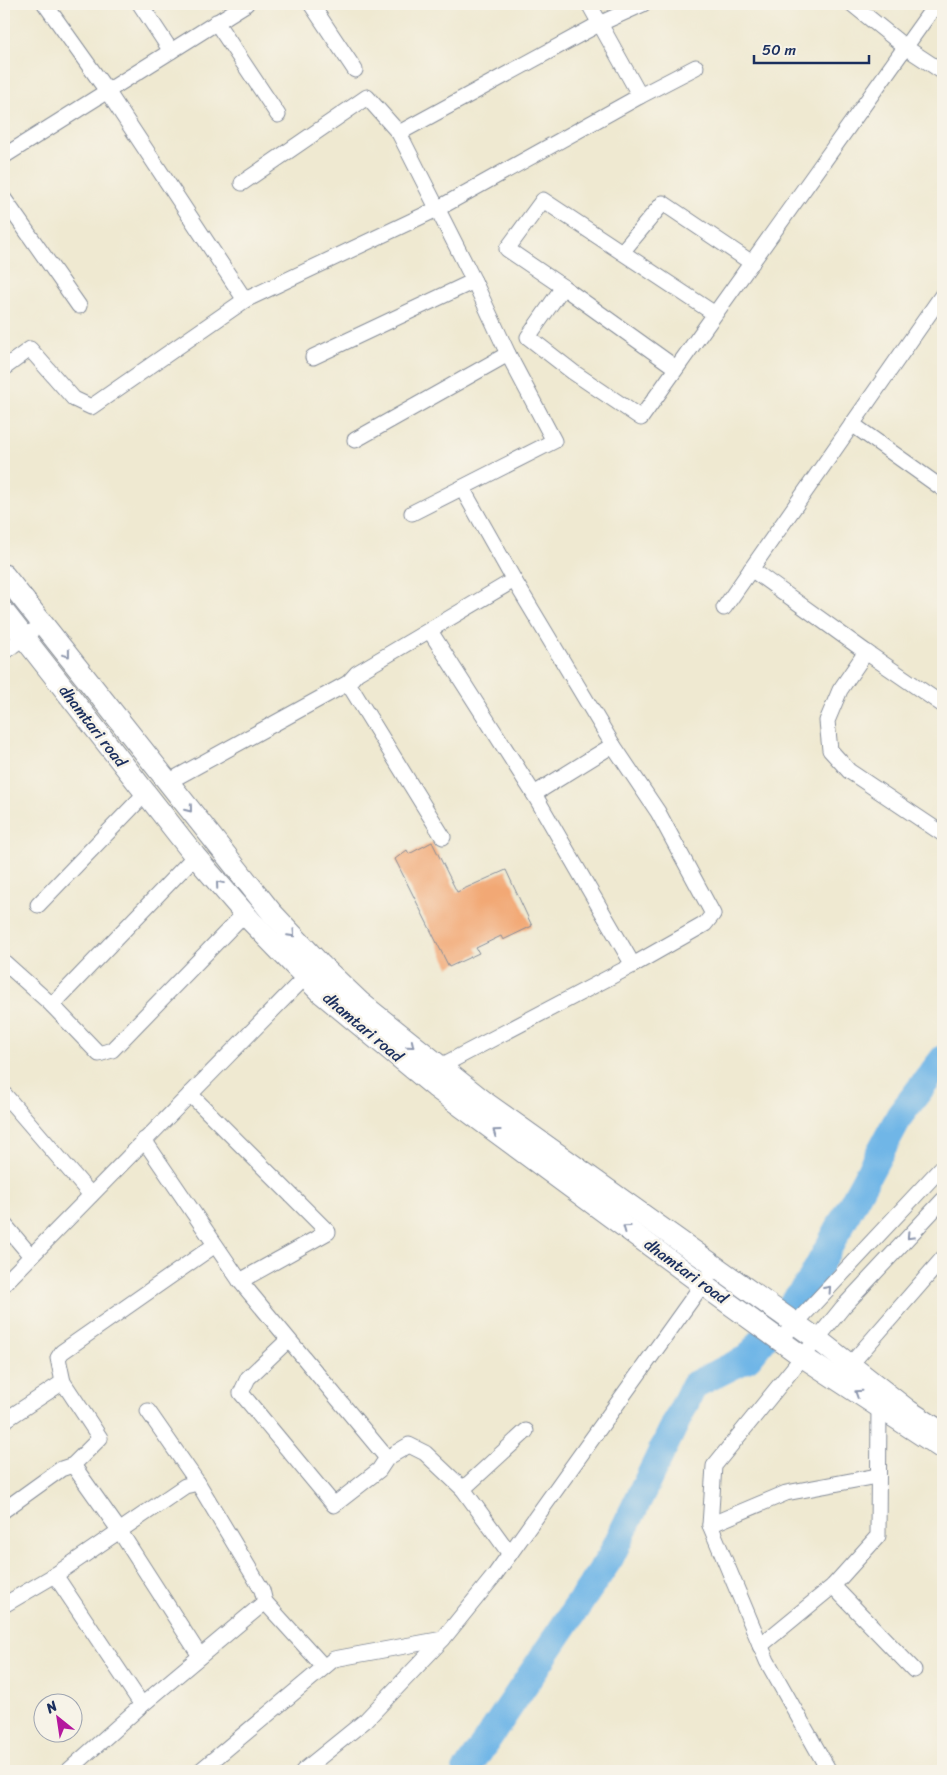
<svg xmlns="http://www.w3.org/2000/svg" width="947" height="1775" font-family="Sriracha,sans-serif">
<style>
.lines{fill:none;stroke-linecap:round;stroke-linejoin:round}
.river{stroke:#70b6e7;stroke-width:28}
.building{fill:#f2a875}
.street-casing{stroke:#858c98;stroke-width:17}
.secondary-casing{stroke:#858c98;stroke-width:23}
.street{stroke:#fff;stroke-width:15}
.secondary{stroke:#fff;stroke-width:21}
.oneway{stroke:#8d97ae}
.labels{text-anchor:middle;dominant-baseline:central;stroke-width:5;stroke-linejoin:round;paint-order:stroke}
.street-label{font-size:16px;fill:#1b2f5e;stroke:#f7f3e8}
</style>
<rect width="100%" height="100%" fill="#f7f3e8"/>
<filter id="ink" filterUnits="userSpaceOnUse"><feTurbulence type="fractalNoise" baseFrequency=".02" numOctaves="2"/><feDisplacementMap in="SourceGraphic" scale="10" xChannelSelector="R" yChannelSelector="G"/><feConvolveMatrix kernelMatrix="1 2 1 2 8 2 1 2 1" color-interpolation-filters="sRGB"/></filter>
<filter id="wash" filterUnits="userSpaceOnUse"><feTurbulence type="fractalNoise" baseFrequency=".0096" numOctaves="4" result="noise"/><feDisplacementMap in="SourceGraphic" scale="20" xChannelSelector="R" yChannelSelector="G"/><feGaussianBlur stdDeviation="1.12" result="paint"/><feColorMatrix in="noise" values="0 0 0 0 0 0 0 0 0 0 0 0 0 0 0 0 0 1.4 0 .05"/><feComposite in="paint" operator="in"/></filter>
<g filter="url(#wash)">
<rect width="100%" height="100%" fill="#efe9d1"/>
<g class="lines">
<path class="river" d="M466,1771L610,1558L694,1385L748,1358L810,1282L900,1115L943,1059"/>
</g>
<g id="blocks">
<path class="building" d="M432,842L457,892L506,870L532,926L503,940L501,936L476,948L479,953L449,967L395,859L407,850L409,854Z"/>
</g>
</g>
<g filter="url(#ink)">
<use href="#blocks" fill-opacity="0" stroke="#858c98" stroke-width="1"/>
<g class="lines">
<g class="street-casing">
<g id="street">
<path d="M45,4L107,91L245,300"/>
<path d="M140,4L171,51"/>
<path d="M311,4L355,70"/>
<path d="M852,4L905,47L943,72"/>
<path d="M216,22L278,115"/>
<path d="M640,96L696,67"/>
<path d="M399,133L599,24L643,4"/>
<path d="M4,156L246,4"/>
<path d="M242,183L367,97L399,133L474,281L508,354L554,441L412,513"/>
<path d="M4,199L79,306"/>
<path d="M622,252L663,203L752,263"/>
<path d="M563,287L676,368"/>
<path d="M715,314L543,200L507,249L563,287L528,337L573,372L641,418L663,387L936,4"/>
<path d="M313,357L474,281"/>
<path d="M4,368L30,349L74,399L91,407L245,300L437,209L640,96L589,4"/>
<path d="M852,424L943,489"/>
<path d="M355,440L508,354"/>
<path d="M751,569L866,652L943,705"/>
<path d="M724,608L943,294"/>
<path d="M430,631L534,794L633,965"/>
<path d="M4,652L31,632"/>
<path d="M866,652L840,690L827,721L830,750L849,771L943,834"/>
<path d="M348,683L443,837"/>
<path d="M168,782L348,683L357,673L514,580"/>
<path d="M534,794L613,745"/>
<path d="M38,905L141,798L147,795"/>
<path d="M4,962L52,1005L99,1054L112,1050L244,914"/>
<path d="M52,1005L195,856"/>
<path d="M439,1067L633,965L705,924L713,914L658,812L613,745L514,580L462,488"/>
<path d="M4,1094L91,1195"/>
<path d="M190,1094L328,1232L240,1281"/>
<path d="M144,1140L240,1281L387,1458"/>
<path d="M4,1224L31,1256"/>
<path d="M4,1284L311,971"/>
<path d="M288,1340L248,1378L241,1393L334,1505L379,1470L387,1458L409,1445L425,1453L463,1489L526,1431"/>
<path d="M780,1340L943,1166"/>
<path d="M850,1365L943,1258"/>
<path d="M148,1411L198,1483"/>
<path d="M4,1421L63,1382"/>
<path d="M73,1465L119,1530L200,1656"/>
<path d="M463,1489L510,1554"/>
<path d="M4,1510L61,1469L73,1465L100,1438L63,1382L58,1358L62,1352L215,1245"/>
<path d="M710,1525L786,1493L877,1476"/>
<path d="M55,1575L142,1705"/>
<path d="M833,1586L914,1670"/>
<path d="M4,1605L55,1575L185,1486L198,1483L262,1590L265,1602L324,1667"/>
<path d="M760,1646L833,1586L878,1536L879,1407"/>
<path d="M68,1771L142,1705L265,1602"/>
<path d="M200,1771L334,1659L443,1639L494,1576L707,1278"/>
<path d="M303,1771L366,1720L443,1639"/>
<path d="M829,1771L767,1661L710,1525L714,1466L843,1307L943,1200"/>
</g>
</g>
<g class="secondary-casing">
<g id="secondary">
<path d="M4,575L272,913L319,963L361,1003L486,1103L817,1339L909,1411L943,1433"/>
<path d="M4,612L195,856L252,922L320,992L435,1087L702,1284L803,1357L943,1449"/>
</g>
</g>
<use href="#street" class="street"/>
<use href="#secondary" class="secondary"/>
</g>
<defs><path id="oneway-chevron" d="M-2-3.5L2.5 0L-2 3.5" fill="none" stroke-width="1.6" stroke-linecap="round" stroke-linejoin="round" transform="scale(1.25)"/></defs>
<g class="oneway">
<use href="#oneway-chevron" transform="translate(67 654) rotate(52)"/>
<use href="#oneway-chevron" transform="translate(189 809) rotate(51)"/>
<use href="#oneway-chevron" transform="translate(219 884) rotate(-130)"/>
<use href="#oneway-chevron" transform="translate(292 934) rotate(47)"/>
<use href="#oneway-chevron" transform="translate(411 1045) rotate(39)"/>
<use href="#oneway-chevron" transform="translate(496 1132) rotate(-144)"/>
<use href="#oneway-chevron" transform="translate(626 1228) rotate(-144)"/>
<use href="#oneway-chevron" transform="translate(910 1236) rotate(133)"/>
<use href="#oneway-chevron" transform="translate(828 1289) rotate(-48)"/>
<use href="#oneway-chevron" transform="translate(858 1393) rotate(-147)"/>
</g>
</g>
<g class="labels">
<g class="street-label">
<text transform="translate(93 726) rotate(52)">dhamtari road</text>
<text transform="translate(363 1027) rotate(40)">dhamtari road</text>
<text transform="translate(686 1271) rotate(36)">dhamtari road</text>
</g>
</g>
<rect width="947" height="1775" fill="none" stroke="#f7f3e8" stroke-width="20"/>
<g transform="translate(58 1718) rotate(330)"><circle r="24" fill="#f7f3e8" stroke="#9fa5b1"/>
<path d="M0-4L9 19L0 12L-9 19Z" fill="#b5179e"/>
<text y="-8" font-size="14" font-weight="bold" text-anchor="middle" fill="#1b2f5e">N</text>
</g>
<path d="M754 55v8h115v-8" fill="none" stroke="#1b2f5e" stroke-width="2.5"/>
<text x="762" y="55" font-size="15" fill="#1b2f5e" stroke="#f7f3e8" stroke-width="4" paint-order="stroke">50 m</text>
</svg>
